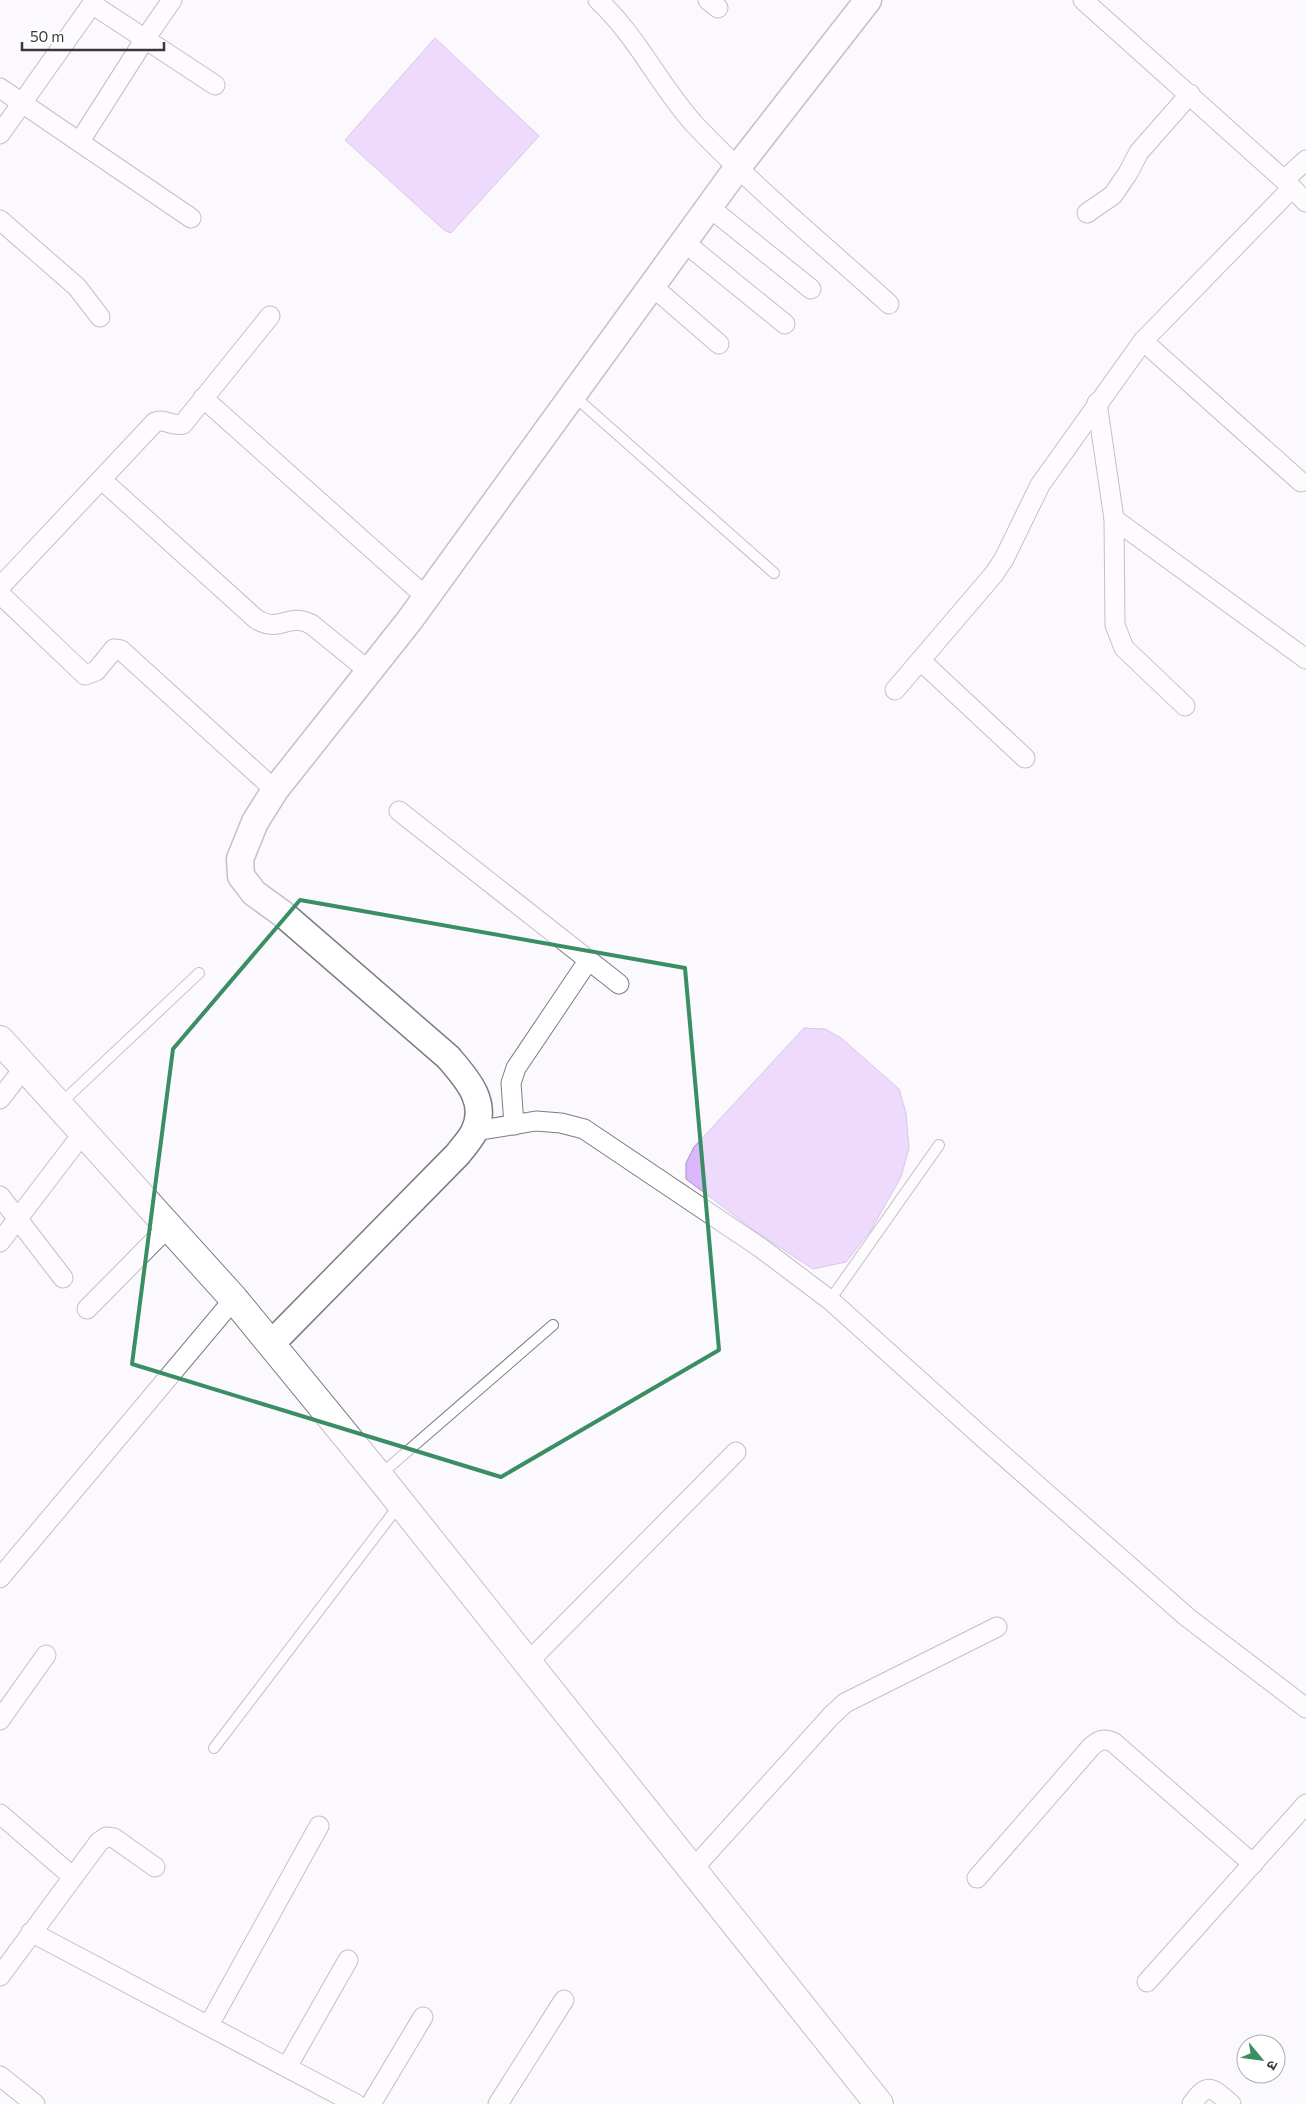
<svg xmlns="http://www.w3.org/2000/svg" width="1306" height="2104" font-family="Commissioner,'Noto Sans Devanagari',sans-serif">
<style>
.water{fill:#dbb7fc;stroke:#aa90c2}
.lines{fill:none;stroke-linecap:round;stroke-linejoin:round}
.lane-casing{stroke:#7f7b84;stroke-width:12}
.street-casing{stroke:#7f7b84;stroke-width:21}
.secondary-casing{stroke:#7f7b84;stroke-width:29}
.primary-casing{stroke:#7f7b84;stroke-width:30}
.lane{stroke:#fff;stroke-width:10}
.street{stroke:#fff;stroke-width:19}
.secondary{stroke:#fff;stroke-width:26}
.primary{stroke:#fff;stroke-width:28}
.marked{fill:none;stroke:#398f63;stroke-width:4;stroke-linejoin:round}
</style>
<rect width="100%" height="100%" fill="#fbf8fe"/>
<g class="water">
<path d="M435,38L539,136L451,233L444,230L345,140Z"/>
<path d="M804,1028L825,1029L841,1038L899,1089L906,1113L909,1148L901,1177L871,1230L846,1262L813,1269L755,1231L686,1179V1163L694,1147Z"/>
</g>
<g class="lines">
<g class="lane-casing">
<g id="lane">
<path d="M574,396L774,573"/>
<path d="M59,1105L199,973"/>
<path d="M830,1300L939,1145"/>
<path d="M380,1475L553,1325"/>
<path d="M214,1748L400,1504"/>
</g>
</g>
<g class="street-casing">
<g id="street">
<path d="M598,0C638,37 660,87 696,126C755,188 825,246 889,304"/>
<path d="M708,0L718,8"/>
<path d="M1083,0L1284,180L1306,202"/>
<path d="M92,4L215,85"/>
<path d="M0,88L191,218"/>
<path d="M0,134L95,0"/>
<path d="M80,141L145,39L172,0"/>
<path d="M1284,180L1306,160"/>
<path d="M709,207L811,289"/>
<path d="M1087,213L1113,195L1128,173L1139,152L1190,94"/>
<path d="M0,220L77,287L100,317"/>
<path d="M684,242L785,324"/>
<path d="M652,286L719,344"/>
<path d="M1143,341L1301,482"/>
<path d="M203,398L426,597"/>
<path d="M1097,403L1114,519L1115,625L1124,648L1185,706"/>
<path d="M102,480L256,619C281,634 287,612 311,624L369,671"/>
<path d="M1114,519L1306,659"/>
<path d="M0,587L155,422C165,418 172,427 183,424L270,316"/>
<path d="M0,594L85,675L96,671L114,649L121,650L275,790"/>
<path d="M921,661L1025,758"/>
<path d="M895,690L994,574L1004,559L1040,485L1143,341L1292,188"/>
<path d="M399,811L619,984"/>
<path d="M0,1099L24,1068"/>
<path d="M514,1125L511,1083L516,1068L588,961"/>
<path d="M475,1131L536,1121L561,1123L584,1129L761,1248L830,1300L980,1435L1187,1617L1306,1708"/>
<path d="M0,1196L63,1278"/>
<path d="M0,1242L83,1133"/>
<path d="M87,1309L168,1227"/>
<path d="M0,1578L234,1299"/>
<path d="M528,1662L736,1452"/>
<path d="M0,1720L46,1655"/>
<path d="M0,1814L73,1877"/>
<path d="M692,1870L831,1716L845,1703L997,1627"/>
<path d="M977,1878L1091,1747C1099,1740 1103,1738 1113,1742L1253,1864"/>
<path d="M31,1932L356,2104"/>
<path d="M0,1976L99,1842L106,1837L114,1838L155,1867"/>
<path d="M1147,1982L1306,1804"/>
<path d="M209,2025L319,1826"/>
<path d="M287,2067L348,1960"/>
<path d="M0,2076L35,2104"/>
<path d="M371,2104L423,2017"/>
<path d="M498,2104L564,2000"/>
<path d="M1192,2104C1208,2081 1212,2088 1231,2104"/>
</g>
</g>
<g class="secondary-casing">
<path id="secondary" d="M271,1344L458,1154C463,1147 470,1140 474,1132C489,1102 466,1078 448,1057L283,914L254,893L241,876L240,859L255,822L275,790L409,621L738,167L868,0"/>
</g>
<g class="primary-casing">
<path id="primary" d="M0,1040L234,1299L379,1476L879,2104"/>
</g>
<use href="#lane" class="lane"/>
<use href="#street" class="street"/>
<use href="#secondary" class="secondary"/>
<use href="#primary" class="primary"/>
</g>
<path d="M0 0H1306V2104H0ZM300,900L685,968L719,1350L501,1477L132,1364L173,1049Z" fill="#fbf8fe" fill-opacity=".55" fill-rule="evenodd"/>
<path class="marked" d="M300,900L685,968L719,1350L501,1477L132,1364L173,1049Z"/>
<g transform="translate(1261 2059) rotate(119)"><circle r="24" fill="#ffffff" stroke="#afafb0"/>
<path d="M0-4L9 19L0 12L-9 19Z" fill="#398f63"/>
<text y="-8" font-size="14" font-weight="bold" text-anchor="middle" fill="#38363a">उ</text>
</g>
<path d="M22 42v8h142v-8" fill="none" stroke="#38363a" stroke-width="2.5"/>
<text x="30" y="42" font-size="15" fill="#38363a" stroke="#ffffff" stroke-width="4" paint-order="stroke">50 m</text>
</svg>
